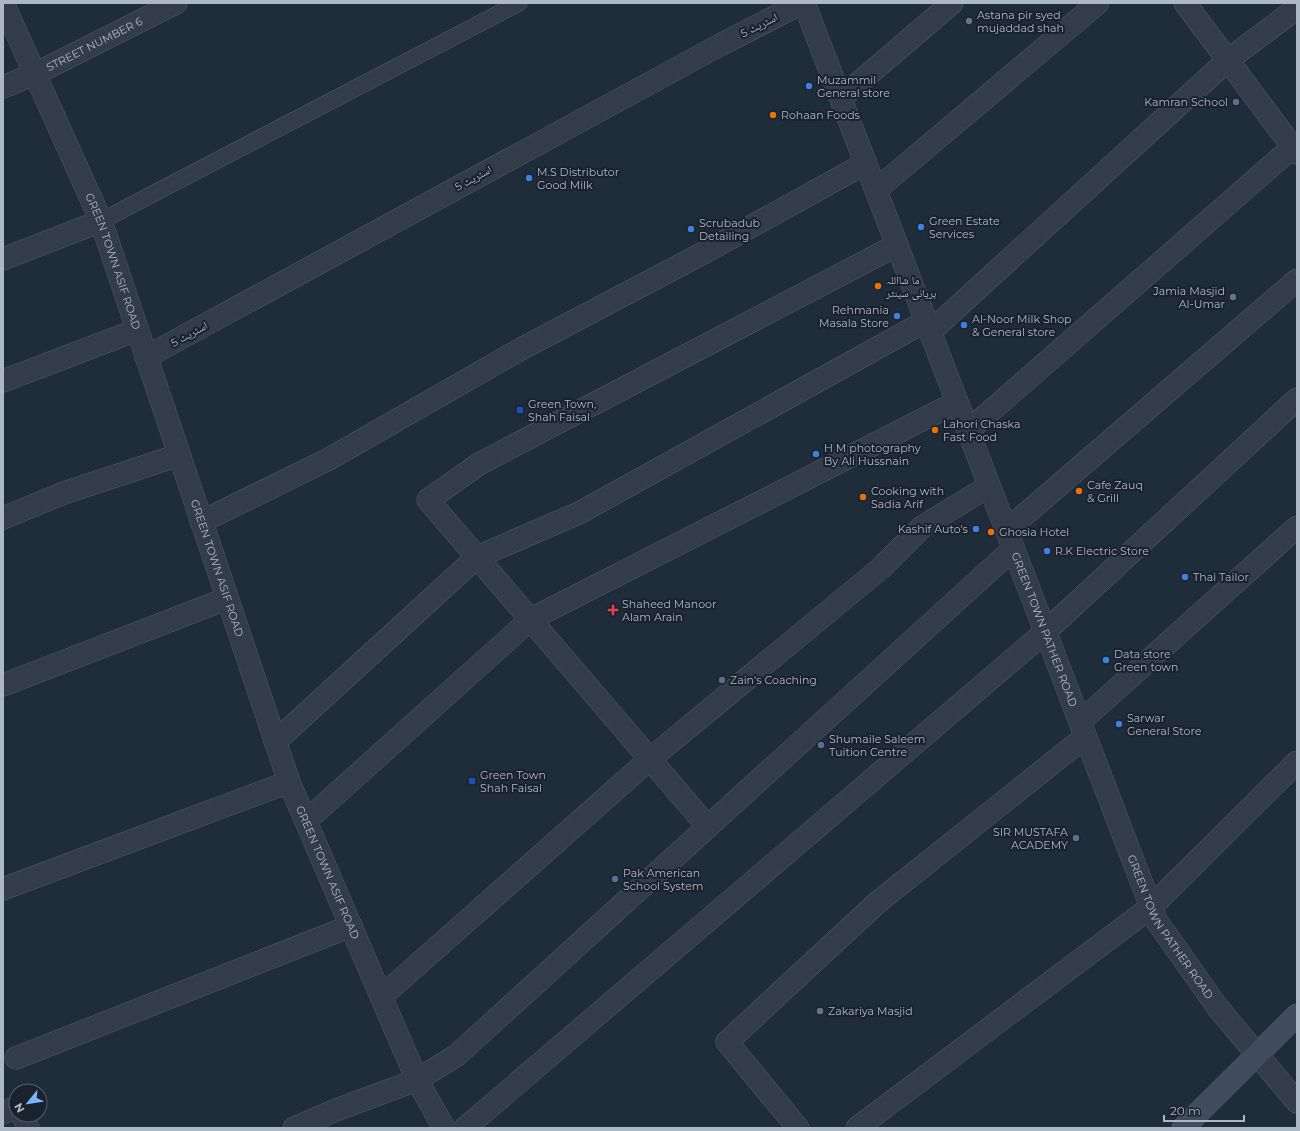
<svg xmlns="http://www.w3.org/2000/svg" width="1300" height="1131" font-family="Montserrat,'Noto Naskh Arabic',sans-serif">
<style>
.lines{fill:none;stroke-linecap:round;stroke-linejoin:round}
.lane-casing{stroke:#505b67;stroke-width:17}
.street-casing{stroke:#505b67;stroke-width:23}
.secondary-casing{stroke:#505b67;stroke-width:23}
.lane{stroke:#333d49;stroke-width:16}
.street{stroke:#333d49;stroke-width:22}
.secondary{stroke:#414d5c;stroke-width:22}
.worship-dot{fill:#6b7280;stroke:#19222d;stroke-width:1.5}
.shop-dot{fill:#3f7fe0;stroke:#19222d;stroke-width:1.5}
.service-dot{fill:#5c6f8a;stroke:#19222d;stroke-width:1.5}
.food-dot{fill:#e8710a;stroke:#19222d;stroke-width:1.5}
.transit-dot{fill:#1a4fb4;stroke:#19222d;stroke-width:1.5}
.health-dot{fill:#e0444e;stroke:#19222d;stroke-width:1.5}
.labels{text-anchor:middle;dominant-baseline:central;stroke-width:4;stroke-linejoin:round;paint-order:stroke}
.poi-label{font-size:11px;fill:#adb8c6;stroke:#19222d;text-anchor:start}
.street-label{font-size:11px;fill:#adb8c6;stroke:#19222d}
</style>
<rect width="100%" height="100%" fill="#1f2c39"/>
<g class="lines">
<g class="lane-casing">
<path id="lane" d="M101,221L519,3"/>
</g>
<g class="street-casing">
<g id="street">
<path id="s1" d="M3,3L101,221L289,782L417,1080L444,1128"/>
<path id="s2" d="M804,3L1156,920L1218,1008L1297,1102"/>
<path d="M1185,3L1297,153"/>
<path id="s3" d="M3,87L35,74L176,3"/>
<path d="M841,98L952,3"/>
<path d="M876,190L1098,3"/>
<path d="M3,259L101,221"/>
<path d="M930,332L1228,60L1297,8"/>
<path d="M146,357L720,45L802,3"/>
<path d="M3,381L137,330"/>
<path d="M968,431L1293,147"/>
<path d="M3,518L64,493L179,455"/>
<path d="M201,522L329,459L521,349L707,251L866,163"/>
<path d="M1007,530L1297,280"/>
<path d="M3,685L226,599"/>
<path d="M1080,722L1297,527"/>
<path d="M275,742L477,557L579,513L926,321"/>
<path d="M306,821L531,619L957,402"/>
<path d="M708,827L428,500L479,464L897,245"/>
<path d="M3,889L289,782"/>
<path d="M381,997L650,759L881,568L922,527L989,486"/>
<path d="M16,1058L351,926"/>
<path d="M3,1113L16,1107"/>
<path d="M23,1115L28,1128"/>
<path d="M294,1128L336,1110L417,1080L457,1055L1013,549"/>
<path d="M465,1128L1045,632L1297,399"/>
<path d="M798,1128L727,1042L878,902L1085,737"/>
<path d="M857,1128L1151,907L1297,762"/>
</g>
</g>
<g class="secondary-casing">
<path id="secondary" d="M1183,1128L1297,1015"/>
</g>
<use href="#lane" class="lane"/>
<use href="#street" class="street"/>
<use href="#secondary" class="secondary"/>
</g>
<g class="worship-dot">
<circle cx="969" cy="21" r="4"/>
<circle cx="1233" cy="297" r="4"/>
<circle cx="820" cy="1011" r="4"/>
</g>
<g class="shop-dot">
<circle cx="809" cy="86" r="4"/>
<circle cx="529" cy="178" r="4"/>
<circle cx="921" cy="227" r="4"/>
<circle cx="691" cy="229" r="4"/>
<circle cx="897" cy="316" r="4"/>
<circle cx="964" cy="325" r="4"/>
<circle cx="816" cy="454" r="4"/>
<circle cx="976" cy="529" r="4"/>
<circle cx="1047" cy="551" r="4"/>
<circle cx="1185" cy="577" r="4"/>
<circle cx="1106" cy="660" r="4"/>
<circle cx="1119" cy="724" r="4"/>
</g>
<g class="service-dot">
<circle cx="1236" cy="102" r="4"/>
<circle cx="722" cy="680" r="4"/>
<circle cx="821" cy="745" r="4"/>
<circle cx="1076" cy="838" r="4"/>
<circle cx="615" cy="879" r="4"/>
</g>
<g class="food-dot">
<circle cx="773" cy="115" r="4"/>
<circle cx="878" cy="286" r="4"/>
<circle cx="935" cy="430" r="4"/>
<circle cx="1079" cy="491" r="4"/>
<circle cx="863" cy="497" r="4"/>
<circle cx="991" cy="532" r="4"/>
</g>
<g class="transit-dot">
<rect x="516" y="406" width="8" height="8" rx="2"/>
<rect x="468" y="777" width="8" height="8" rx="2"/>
</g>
<path class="health-dot" d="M611 604h4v4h4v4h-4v4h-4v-4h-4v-4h4z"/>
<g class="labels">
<g class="poi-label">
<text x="977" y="15">Astana pir syed<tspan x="977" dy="13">mujaddad shah</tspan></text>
<text x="817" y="80">Muzammil<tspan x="817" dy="13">General store</tspan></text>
<text x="1228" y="102" text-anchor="end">Kamran School</text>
<text x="781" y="115">Rohaan Foods</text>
<text x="537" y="172">M.S Distributor<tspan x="537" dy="13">Good Milk</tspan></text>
<text x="929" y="221">Green Estate<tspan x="929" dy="13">Services</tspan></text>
<text x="699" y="223">Scrubadub<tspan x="699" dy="13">Detailing</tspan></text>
<text x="886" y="280">ما شااللہ<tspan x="886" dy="13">بریانی سینٹر</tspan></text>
<text x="1225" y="291" text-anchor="end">Jamia Masjid<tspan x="1225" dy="13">Al-Umar</tspan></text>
<text x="889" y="310" text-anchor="end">Rehmania<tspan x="889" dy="13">Masala Store</tspan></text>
<text x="972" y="319">Al-Noor Milk Shop<tspan x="972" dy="13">&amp; General store</tspan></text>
<text x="528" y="404">Green Town,<tspan x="528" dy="13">Shah Faisal</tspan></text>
<text x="943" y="424">Lahori Chaska<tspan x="943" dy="13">Fast Food</tspan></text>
<text x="824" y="448">H M photography<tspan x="824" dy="13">By Ali Hussnain</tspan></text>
<text x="1087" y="485">Cafe Zauq<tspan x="1087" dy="13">&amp; Grill</tspan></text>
<text x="871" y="491">Cooking with<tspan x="871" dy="13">Sadia Arif</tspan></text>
<text x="968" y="529" text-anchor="end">Kashif Auto's</text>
<text x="999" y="532">Ghosia Hotel</text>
<text x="1055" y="551">R.K Electric Store</text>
<text x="1193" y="577">Thai Tailor</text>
<text x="622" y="604">Shaheed Manoor<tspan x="622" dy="13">Alam Arain</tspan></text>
<text x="1114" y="654">Data store<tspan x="1114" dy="13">Green town</tspan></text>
<text x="730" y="680">Zain's Coaching</text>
<text x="1127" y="718">Sarwar<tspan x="1127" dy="13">General Store</tspan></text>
<text x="829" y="739">Shumaile Saleem<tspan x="829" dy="13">Tuition Centre</tspan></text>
<text x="480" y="775">Green Town<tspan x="480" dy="13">Shah Faisal</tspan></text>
<text x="1068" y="832" text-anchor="end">SIR MUSTAFA<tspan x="1068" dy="13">ACADEMY</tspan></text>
<text x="623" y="873">Pak American<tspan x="623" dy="13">School System</tspan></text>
<text x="828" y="1011">Zakariya Masjid</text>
</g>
<g class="street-label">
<text transform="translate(759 25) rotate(-27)">اسٹریٹ 5</text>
<text stroke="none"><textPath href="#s3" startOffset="101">STREET NUMBER 6</textPath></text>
<text transform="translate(473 178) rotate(-29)">اسٹریٹ 5</text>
<text stroke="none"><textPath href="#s1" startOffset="281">GREEN TOWN ASIF ROAD</textPath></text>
<text transform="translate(189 334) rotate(-29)">اسٹریٹ 5</text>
<text stroke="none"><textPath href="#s1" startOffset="605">GREEN TOWN ASIF ROAD</textPath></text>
<text stroke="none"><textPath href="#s2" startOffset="671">GREEN TOWN PATHER ROAD</textPath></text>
<text stroke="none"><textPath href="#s1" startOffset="929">GREEN TOWN ASIF ROAD</textPath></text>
<text stroke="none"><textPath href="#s2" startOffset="995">GREEN TOWN PATHER ROAD</textPath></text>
</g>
</g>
<rect width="1300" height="1131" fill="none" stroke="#adb8c6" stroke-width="8"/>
<g transform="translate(28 1103) rotate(240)"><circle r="19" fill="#19222d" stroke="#545e6a"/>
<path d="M0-3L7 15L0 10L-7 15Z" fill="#7cb5fc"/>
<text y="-6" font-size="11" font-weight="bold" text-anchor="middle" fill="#adb8c6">N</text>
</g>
<path d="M1164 1115v6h80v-6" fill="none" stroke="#adb8c6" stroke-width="2"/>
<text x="1170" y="1115" font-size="12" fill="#adb8c6" stroke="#19222d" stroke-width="3" paint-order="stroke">20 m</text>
</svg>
